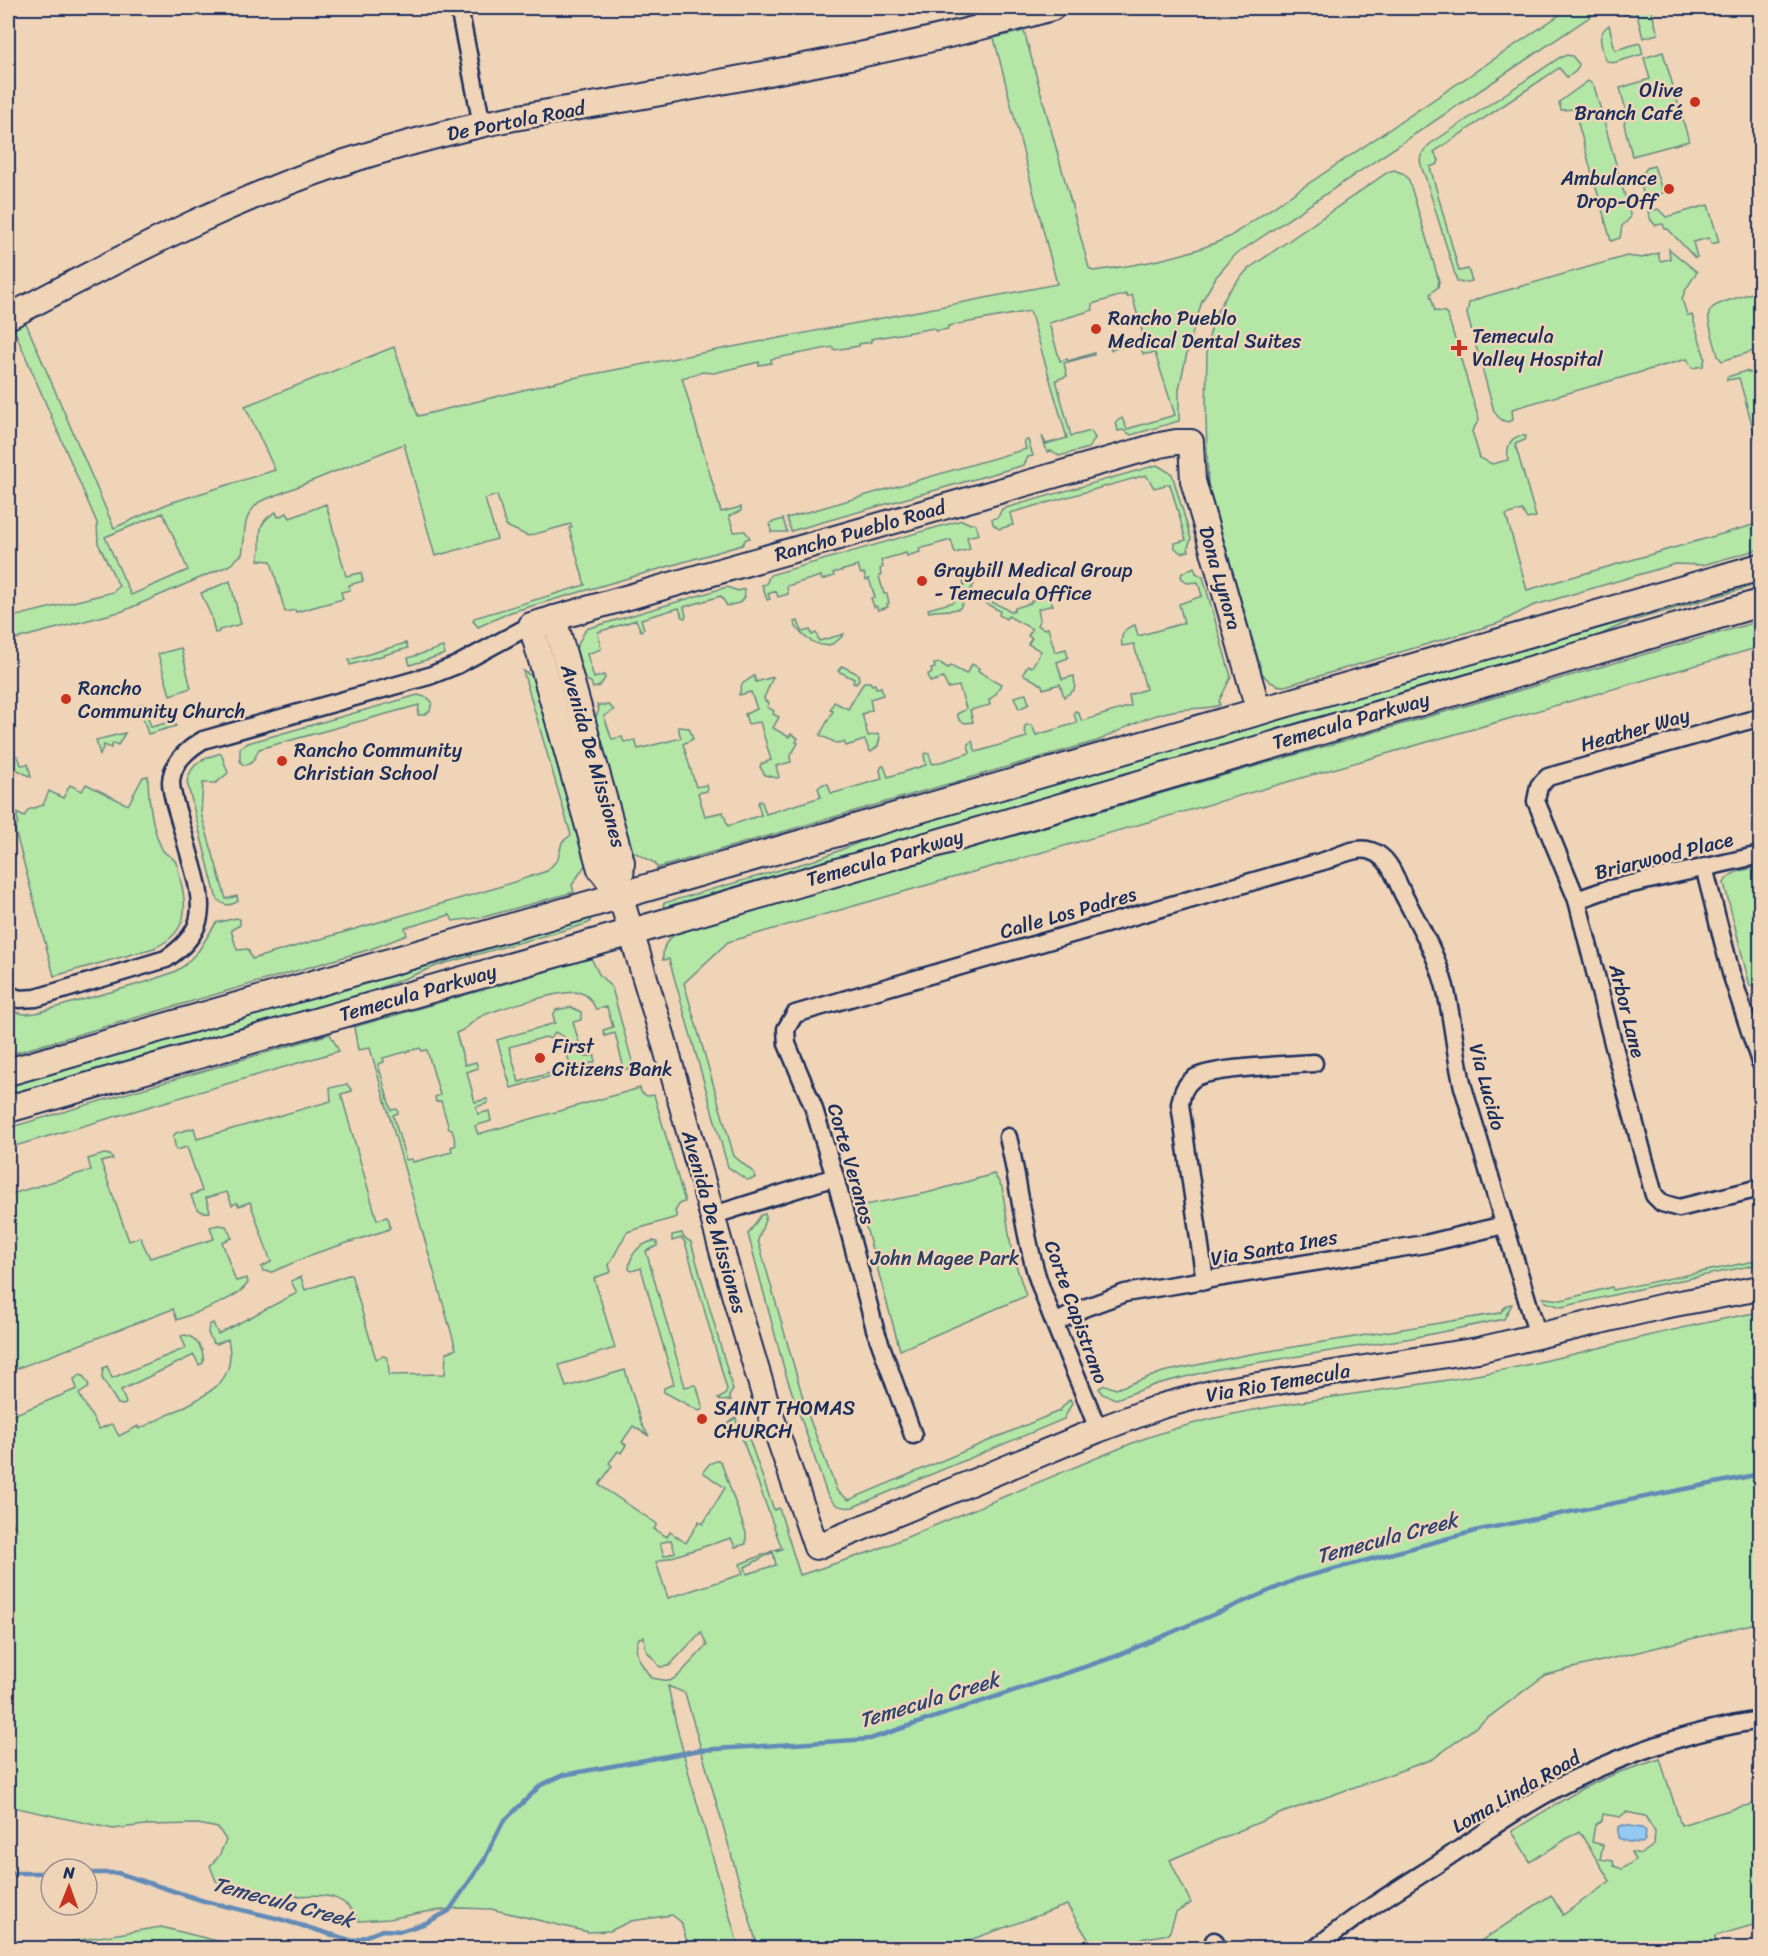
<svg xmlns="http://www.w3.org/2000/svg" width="1768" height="1956" font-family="Sriracha,sans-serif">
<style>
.green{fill:#b4e6a6;stroke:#688a82;stroke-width:1.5;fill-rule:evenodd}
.water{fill:#94c9f2;stroke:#648bb7;stroke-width:1.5}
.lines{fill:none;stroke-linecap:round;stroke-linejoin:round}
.stream{stroke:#648bb7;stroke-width:4.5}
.street-casing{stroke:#1b2f5e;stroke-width:21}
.secondary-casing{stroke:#1b2f5e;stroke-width:28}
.primary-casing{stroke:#1b2f5e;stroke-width:30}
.street{stroke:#f0d4b7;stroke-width:16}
.secondary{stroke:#f0d4b7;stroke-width:24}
.primary{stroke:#f0d4b7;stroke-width:26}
.poi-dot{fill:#c8321e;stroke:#f0d4b7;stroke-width:2}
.labels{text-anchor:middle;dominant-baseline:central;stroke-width:5;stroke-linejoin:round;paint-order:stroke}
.poi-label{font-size:20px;fill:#1b2f5e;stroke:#f0d4b7;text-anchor:start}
.street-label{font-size:20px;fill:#1b2f5e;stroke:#f0d4b7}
.park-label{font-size:20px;fill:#2a4165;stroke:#f0d4b7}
.water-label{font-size:21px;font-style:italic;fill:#2d4674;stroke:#f0d4b7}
</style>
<rect width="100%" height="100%" fill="#f0d4b7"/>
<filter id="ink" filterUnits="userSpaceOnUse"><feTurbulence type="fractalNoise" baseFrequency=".0167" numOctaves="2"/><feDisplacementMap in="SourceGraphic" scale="12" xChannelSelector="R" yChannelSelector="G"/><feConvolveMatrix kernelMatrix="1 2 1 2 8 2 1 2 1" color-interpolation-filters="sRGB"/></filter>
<g filter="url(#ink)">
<g class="green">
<path d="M1570,8H1603L1235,255L1216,277L1202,301L1188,348L1179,389V421L1131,435L1123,430L1118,431L1116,422L1122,418L1127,429L1175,415L1155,353L1143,354L1139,342L1111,350L1110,348L1141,339L1140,336L1143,335L1132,295L1127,297L1126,294L1092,304L1093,310L1049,323L1060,361L1067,359L1068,361L1094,353V355L1064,363L1067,376L1056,380L1071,436L1091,431L1095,438L1089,448L1059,456L1051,451L1047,452L1042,436L1046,444L1067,438L1030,311L948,326V329L935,331L934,328L871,339V342L859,344V346L834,350L833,347L771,359V363L759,365V362L714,373L702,372L682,378L721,512L741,507V511L729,516L734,532L745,531L750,538L746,539L742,545L511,612L478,627L473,621L474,618L585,585L569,528L572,527L571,524L528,536L506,526L497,495L485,499L497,539L435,556L404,444L259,502C240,520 247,531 242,554L230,565L123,611L8,641V618L113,592L119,586L98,543L97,523L13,327L25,321L114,528L167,504L275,470L245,406L394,347L418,416L568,379L1057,284L994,38L1024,31L1089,268L1093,271C1138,265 1187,257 1229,237ZM163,513L188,570L131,595L105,537Z"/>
<path d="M1635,8H1660L1651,10L1658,34L1643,38L1637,14L1634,12L1623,15Z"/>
<path d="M1609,25L1615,50L1640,43L1643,54L1613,63L1605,60C1602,45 1595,35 1609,25Z"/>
<path d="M1663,52L1689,141L1632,156L1624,124L1627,114L1620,88L1650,79L1644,58Z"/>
<path d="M1567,55L1572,56L1579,64C1578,71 1573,74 1567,77L1559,68L1434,152L1439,160L1438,164L1430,167L1459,271L1468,269L1472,281L1462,283L1457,281L1425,176C1418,161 1418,155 1430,144L1559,58Z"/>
<path d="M1588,81L1594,86L1630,214V218L1622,226L1620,238L1611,241L1574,109L1561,110L1559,102Z"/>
<path d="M1654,166L1663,193L1644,199L1640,177L1647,168Z"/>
<path d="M1394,170L1404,174L1409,180L1439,281L1438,287L1430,294L1435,311L1445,312L1448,316L1479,420L1472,431L1480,458L1492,464L1508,460C1506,446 1511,434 1526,436L1525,440L1515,444L1536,517L1527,519L1522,510L1506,515L1527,590L1760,523V549L1703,565L1675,564L1532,606L1499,623L1285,686C1274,686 1268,681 1262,673L1208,485L1206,419L1207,344L1215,315L1229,291L1248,269L1388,172Z"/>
<path d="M1708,205L1719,242L1711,244L1709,238L1693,242L1697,257L1695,258L1668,229H1665L1663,224L1655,225L1651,220L1648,212L1658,209L1666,217Z"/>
<path d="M1669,249L1697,272L1686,289L1682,299L1687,315H1692L1705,358L1703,366L1692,368L1687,359L1512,409L1513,420C1505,425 1498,418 1494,411L1467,314L1469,303L1480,298L1627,256L1642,258L1658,253L1660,261L1670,259Z"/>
<path d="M1752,293L1760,295V349L1722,361L1718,356C1704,303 1699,310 1752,293Z"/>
<path d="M1746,371L1756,375L1760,385V453L1739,378L1727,380V377Z"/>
<path d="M1028,440L1033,456L1028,457L1024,465L791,531L787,518L1026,449L1024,441Z"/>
<path d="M1157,465L1172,474L1191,539L1188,547L1189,551L1181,553L1175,548V543L1186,540L1170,484L1154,488L1146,475L1010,513L1013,525L999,529L993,524L992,519L998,517L1002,509Z"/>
<path d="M326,504L346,576L361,573L363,581L349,585L350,590L341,592L343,599L296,612L295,610L285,612L271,561L258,560C265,538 251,526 276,512L278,517L287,513L290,518Z"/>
<path d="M783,519L787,532H771L770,523Z"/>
<path d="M962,520L970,524L975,523L979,534L967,537L970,549L955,553L951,540L919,549L920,552L907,556L906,553L881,560L883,567L880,569L881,575L879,576L884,594H887L889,603L887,604L888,607L878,610L876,606L874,607L871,598L875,597L869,579L866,580L864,573L861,574L858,566L833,573L834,576L822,580L821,576L787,586L788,594L778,597L776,591L768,594L770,599L767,600L762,585L766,584L770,575Z"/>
<path d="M1194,567L1196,573L1203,577L1231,677L1219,701L1220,705C1205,710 1189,707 1173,711C1145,716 1122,730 1097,741L657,868L655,863L632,851L595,719L599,710L597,705H609L614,710L604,716L611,737L612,739L622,737L624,742L635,740L638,749L681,738L678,727L689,728L693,739L683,744L696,787L706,785L708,788L707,791L698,793L705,816L723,812L728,826L761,815L758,804L759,801L762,802L766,814L821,797L818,788L823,784H828L831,793H834L882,779L880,770L882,766H884L888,777L926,765L924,756L926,753L929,754L932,763L934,764L970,753L968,744L972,741L976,752L1027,737L1024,728L1026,725H1032L1036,735L1077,723L1074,714L1075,711L1078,712L1082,721L1131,706L1129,695L1146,689L1134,644L1122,646C1120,635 1124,628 1135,625L1138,636L1184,623L1179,604L1202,596L1198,582L1187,583L1181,577L1182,573Z"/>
<path d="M968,572L971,581L974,584L960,608C950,612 940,609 929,612L928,609L954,602L952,595L956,593L955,588L964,586L962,574Z"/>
<path d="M1760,580V584L1628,622L1591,639L665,907L663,906L664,903L815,860L886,832Z"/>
<path d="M230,581L241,624L219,630V632L215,633L211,616L201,593Z"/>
<path d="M727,587L738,591L744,589L745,597L739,603L727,606L721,596L684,607L686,616L685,618L682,617L679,608L641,619L644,629L641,631L636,620L598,632L601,649L587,654L594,678L604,675L605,678L600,686L593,688L591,682L583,679L575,650L586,629Z"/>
<path d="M1043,594L1049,597L1053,605L1038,609L1040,620L1037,625L1044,629L1048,628L1055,652L1066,649L1068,658L1057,662L1062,679L1074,676L1075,685L1074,690L1064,697L1060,684L1043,689L1042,685L1023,674L1028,665L1032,667L1041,651L1028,644L1032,638L1028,636L1032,629L1008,616L1006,619L999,615L1000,611L987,604L988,600L1013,612L1015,608L1031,603V601L1038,599L1037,595Z"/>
<path d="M798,621L802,632L810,630L812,635L816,633L819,641L844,634C840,639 835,644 828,645C815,647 798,634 794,622Z"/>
<path d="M1760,621V647L728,942L684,983L734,1156L754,1173L755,1178L747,1180L728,1167L669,959L663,960C662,946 667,938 680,932Z"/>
<path d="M406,643L408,648L350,665L349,660Z"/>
<path d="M443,647L445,654L410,665L408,658Z"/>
<path d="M181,648L191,688L170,695L158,654Z"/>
<path d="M940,663L948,668L951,666L966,674L972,664L979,668L978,671L1001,684L996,694L989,700L990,705L970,710L973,722L965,723L959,720L957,714L965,710L966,708L959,686L948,688L943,678L930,682L928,674L932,673L931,669L935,668L934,664Z"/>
<path d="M842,666L858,674L859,679L856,684L853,683L854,679L838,671Z"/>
<path d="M523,671L532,676L586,864L572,885L574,892L484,917L453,921L450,915L405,928L407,935L371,949L8,1055V1011L25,1014L36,1013L146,982L174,972L184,966L199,950L216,923L236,918L240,919V925L231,930L237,950L248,949L252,959L499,887L547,871L558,859L562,842L571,835Z"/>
<path d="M754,676L756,682L773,677L764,698L765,701L769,703L767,707L774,711L773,714L779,717L773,728L789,737L791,734L798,738L796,742L798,743L790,757L791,762L776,766L779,777L777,778L765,775L760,767L761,764L771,760L760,722L748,724L745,714L757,709L751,692L739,695L742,684Z"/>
<path d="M864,682H870L872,685L875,684L876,688L881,687L883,695L870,699L872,710L862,714L868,736L878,734L880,738L878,746L871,752L869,750L865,740L846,746L844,742L836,743L820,735L833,711L830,710L834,702L848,709Z"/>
<path d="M1026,694L1029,704L1019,709L1014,697Z"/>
<path d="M418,695L428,698L432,702L430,711L424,715H418L419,705L259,749C255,757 253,766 243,765L240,761V748L248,743Z"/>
<path d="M144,704L151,727L174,721L176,726L148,734L139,705Z"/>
<path d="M125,733L118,745L113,743L111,748L104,745L100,755L96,740Z"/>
<path d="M221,753L228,773L216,783H203L201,813L226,899L237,896L238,901C230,907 221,906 216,896L187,782C191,762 204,758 221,753Z"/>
<path d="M18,756L21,765L28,764L31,777L8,765V758Z"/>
<path d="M148,776C148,797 152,829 162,849C165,855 172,856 175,861C178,865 179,874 180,879C189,910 186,934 154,948L54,976L15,830L18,823L17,813L24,817L28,810L43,805L49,791L63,798L70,785L82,791L86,784L128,805L143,777Z"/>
<path d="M1760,867V983L1750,986L1724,883C1730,870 1747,870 1760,867Z"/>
<path d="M590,918V922L586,924L439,965L367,993L8,1097V1085Z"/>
<path d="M591,958L599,974L612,988L634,1068L619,1070L614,1067L623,1065L615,1033L605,1036L603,1030L613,1027L607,1007L596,1009C592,1002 589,995 581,993C566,988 493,1010 478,1018C469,1024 468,1029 456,1033L465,1065L476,1062L478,1068L467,1072L475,1102L487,1099L488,1103L476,1107L478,1114L489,1111L491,1121L475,1126L478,1134L640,1088L641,1092L647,1096L654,1095L685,1202L680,1203L675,1211L677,1217L627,1232L609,1265L611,1272L594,1278L615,1348L559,1365L566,1387L625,1370L642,1425L649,1436L633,1426L622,1442L626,1445L621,1453L618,1451L609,1463L612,1466L599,1485L657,1524L654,1529L667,1537L670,1532L686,1543L699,1521L703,1524L725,1488L703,1472L709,1464L718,1460L721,1462L746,1533V1544L735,1547L731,1538L656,1562L668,1598L743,1574L740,1564L780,1548L776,1551L782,1549L738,1427L728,1430L725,1427L736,1417L737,1424L745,1427L774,1510L779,1508L800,1575L876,1550L1135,1442C1246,1401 1366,1396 1482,1374C1575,1357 1666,1328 1760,1312V1622L1545,1675L1433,1759L1279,1814L1170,1860L1191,1903L1176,1913L1169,1934L1093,1947L1067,1905L948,1948H758L685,1693L668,1686L676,1724L691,1782L739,1948H689L681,1922L672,1915L631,1921L610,1931L588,1932L491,1909L460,1908L425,1912L389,1919L359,1921C356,1916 352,1910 348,1906C327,1887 295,1899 270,1897C251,1896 233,1889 216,1881L210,1866L219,1856L226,1840L218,1828L198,1824L145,1825L113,1829L8,1806V1537L17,1530L8,1518V1417L77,1389L74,1379L80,1375L83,1376L89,1385L88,1388L79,1394L99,1429L111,1424L113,1425L119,1436L138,1426L139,1429C160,1418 209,1398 222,1380C231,1369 231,1353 228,1339L217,1344L213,1343L208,1333L209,1325L213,1323L218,1334L297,1293L291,1281L301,1277L305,1290L351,1274L376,1359L383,1356L388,1358L389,1375L445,1374L446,1353L456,1349L370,1048L358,1050L354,1027L518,980ZM420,1048L422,1051L427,1050L440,1095L435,1097L436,1102L441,1101L449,1129H452L456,1145L451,1147L452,1152L413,1162L412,1159L406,1160L393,1115L398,1113L397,1109L391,1110L378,1064L384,1062L383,1058ZM671,1540L675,1552L664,1556L660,1543ZM773,1552L776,1565L747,1574L745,1567ZM701,1632L707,1645L678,1676L670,1681L651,1678C643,1665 631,1654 639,1638L644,1637L646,1650L660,1667L669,1666Z"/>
<path d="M571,1007L581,1012V1020L573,1022L583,1056H595V1062L571,1069L564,1041L566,1038L555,1032L551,1039L546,1037L509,1047L519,1082L557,1071L558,1074L511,1088L497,1040L555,1023L553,1015L556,1010Z"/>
<path d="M330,1034L339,1051L8,1148V1128Z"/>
<path d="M347,1084L352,1091L341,1094L377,1220L387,1217L389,1220L390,1228L387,1230L316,1253L272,1272L263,1271L261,1267L271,1262L250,1202L239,1206L237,1203L232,1205L227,1192L206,1198L210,1212C197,1214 194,1205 191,1195L202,1191L187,1147L176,1150L173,1136L176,1133L194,1128L197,1139L331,1101L330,1088Z"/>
<path d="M104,1154L110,1155L113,1159L101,1162L129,1241L140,1237L150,1258L214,1239L210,1227L218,1225L226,1226L232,1238L222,1242L235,1279L236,1281L247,1278L248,1283C237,1300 196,1312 177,1320L173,1309L8,1372V1195L91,1170L88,1159Z"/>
<path d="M994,1174L1002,1187L1012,1253L1026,1296L900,1350L860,1206L927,1193Z"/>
<path d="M765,1214L766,1217L758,1240L807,1412L837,1491L849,1500L1059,1411L1070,1399L1072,1403L1064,1419L853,1507C841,1509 833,1505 827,1494L785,1372L748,1234L761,1215Z"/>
<path d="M682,1233L683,1237L691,1242L733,1390L729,1396L731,1400L721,1401L718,1399L725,1395L727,1389L685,1242L681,1238L672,1241V1235Z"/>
<path d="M653,1241L657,1242V1246L646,1251L685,1387L695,1385L697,1387L703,1409L699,1411L664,1392V1388L674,1384L641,1268L632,1271L629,1269C630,1254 638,1245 653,1241Z"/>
<path d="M1760,1260V1264L1652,1286L1562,1307L1545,1302L1543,1298L1562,1300L1612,1287L1613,1290Z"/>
<path d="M1512,1304L1504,1319L1412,1338L1217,1369L1157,1384L1116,1399L1102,1394L1099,1388L1105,1385L1116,1389L1163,1372L1245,1355L1500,1313L1507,1305Z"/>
<path d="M185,1335C197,1337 205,1352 203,1363L199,1365L194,1355L121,1390L126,1403L124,1405L118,1404L102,1378L103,1368L107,1366L112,1378L186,1348L181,1336Z"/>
<path d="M1660,1759L1681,1825L1739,1807L1760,1803V1923L1715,1936L1716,1948H1470L1551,1895L1563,1915L1610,1881L1579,1831L1530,1862L1512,1831L1583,1788L1617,1773ZM1626,1812L1645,1816L1655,1832L1654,1845L1641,1854L1631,1852L1635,1860L1622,1869L1614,1866L1613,1861L1600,1859L1603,1845L1592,1842L1595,1825L1602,1821L1603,1814L1620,1817Z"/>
<path d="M161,1927L245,1948H31Z"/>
</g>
<path class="water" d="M1623,1825L1642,1828L1646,1831L1645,1840L1642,1843L1629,1842L1618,1838V1827Z"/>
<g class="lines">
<g class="stream">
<path d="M8,1873H51"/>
<path d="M87,1873H118L204,1901L276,1918L353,1941L383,1930L401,1931L426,1923L449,1911L484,1860L503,1822L541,1785L563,1775L700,1750L870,1739L1114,1657L1297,1579L1479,1530L1760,1474"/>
</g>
<g class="street-casing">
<g id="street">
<path d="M459,8L482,125"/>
<path d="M980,8L985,27"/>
<path d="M1760,721L1754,719L1548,777L1539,786L1536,801L1577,900L1613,1043L1654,1195L1662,1203L1679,1208L1760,1188"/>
<path d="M1704,867L1731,973L1760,1062"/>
<path d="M1577,900L1605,890L1760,855"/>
<path d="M8,994L19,999L36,998L166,959C205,933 205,909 193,867C188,849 183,832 178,814C175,804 171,792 171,782C172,762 188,749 203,740L429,676L457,665L531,625"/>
<path d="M1008,1137C1019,1183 1023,1230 1037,1276C1054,1328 1079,1378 1098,1430"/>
<path d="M711,1216L835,1177"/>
<path d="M1205,1281L1180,1104C1182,1094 1184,1086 1193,1079C1209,1067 1290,1065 1314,1063"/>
<path d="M1055,1323L1084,1308L1125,1293L1425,1244L1504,1225"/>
<path d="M913,1435L875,1329L835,1177L813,1106L787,1044L786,1029L795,1014L1327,860C1340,855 1358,846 1371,851C1390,857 1395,878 1403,894C1419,925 1436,953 1445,987C1453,1020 1455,1054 1463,1087L1538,1336"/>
<path d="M1214,1941L1218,1948"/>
<path d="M1316,1948C1354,1916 1397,1890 1439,1863C1482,1834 1524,1804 1570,1781C1630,1752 1695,1730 1760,1720"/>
</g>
</g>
<g class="secondary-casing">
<g id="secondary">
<path d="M8,317C127,255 245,191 374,153C409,143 445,133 480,125C532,113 585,107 638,97C776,72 917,47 1052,8"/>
<path d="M554,618L622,862L620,895"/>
<path d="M1259,712L1193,481L1191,442H1176L1160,445L531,625L600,869L620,895L663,1038L734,1294L766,1401L816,1547L1098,1430L1162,1406L1214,1392L1478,1350L1664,1306L1760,1288"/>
</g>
</g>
<g class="primary-casing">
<g id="primary">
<path d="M8,1072L1760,567"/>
<path d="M8,1109L632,932L1760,603"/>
</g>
</g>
<use href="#street" class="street"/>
<use href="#secondary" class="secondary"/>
<use href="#primary" class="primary"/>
</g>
</g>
<g class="poi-dot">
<circle cx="1695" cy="102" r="6"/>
<circle cx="1669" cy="189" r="6"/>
<circle cx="1096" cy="329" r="6"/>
<path d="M1456 339h6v6h6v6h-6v6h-6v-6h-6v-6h6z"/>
<circle cx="922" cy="581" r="6"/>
<circle cx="66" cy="699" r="6"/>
<circle cx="282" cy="761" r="6"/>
<circle cx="540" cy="1058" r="6"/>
<circle cx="702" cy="1419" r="6"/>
</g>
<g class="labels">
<g class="poi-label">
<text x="1683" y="90" text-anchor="end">Olive<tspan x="1683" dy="23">Branch Café</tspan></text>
<text x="1657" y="178" text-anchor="end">Ambulance<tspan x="1657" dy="23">Drop-Off</tspan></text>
<text x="1108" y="318">Rancho Pueblo<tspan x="1108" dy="23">Medical Dental Suites</tspan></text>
<text x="1472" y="336">Temecula<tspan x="1472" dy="23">Valley Hospital</tspan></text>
<text x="934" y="570">Graybill Medical Group<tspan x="934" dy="23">- Temecula Office</tspan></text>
<text x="78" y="688">Rancho<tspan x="78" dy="23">Community Church</tspan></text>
<text x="294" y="750">Rancho Community<tspan x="294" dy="23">Christian School</tspan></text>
<text x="552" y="1046">First<tspan x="552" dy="23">Citizens Bank</tspan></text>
<text x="714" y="1408">SAINT THOMAS<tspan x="714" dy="23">CHURCH</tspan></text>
</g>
<g class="street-label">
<text transform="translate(516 121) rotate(-11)">De Portola Road</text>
<text transform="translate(860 531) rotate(-16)">Rancho Pueblo Road</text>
<text transform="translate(1220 578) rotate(74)">Dona Lynora</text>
<text transform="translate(1351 721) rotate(-16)">Temecula Parkway</text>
<text transform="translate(1635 730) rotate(-16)">Heather Way</text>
<text transform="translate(593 756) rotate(74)">Avenida De Missiones</text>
<text transform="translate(1664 856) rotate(-14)">Briarwood Place</text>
<text transform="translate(885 858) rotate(-16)">Temecula Parkway</text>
<text transform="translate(1068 913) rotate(-16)">Calle Los Padres</text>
<text transform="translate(418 993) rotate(-16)">Temecula Parkway</text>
<text transform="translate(1627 1011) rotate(76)">Arbor Lane</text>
<text transform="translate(1487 1087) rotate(75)">Via Lucido</text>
<text transform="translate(851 1164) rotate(74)">Corte Veranos</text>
<text transform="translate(714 1222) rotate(74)">Avenida De Missiones</text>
<text transform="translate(1274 1248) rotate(-10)">Via Santa Ines</text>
<text transform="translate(1076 1312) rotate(70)">Corte Capistrano</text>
<text transform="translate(1278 1383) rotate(-10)">Via Rio Temecula</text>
<text transform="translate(1516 1792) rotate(-30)">Loma Linda Road</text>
</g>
<g class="park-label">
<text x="945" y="1258">John Magee Park</text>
</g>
<g class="water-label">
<text transform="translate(1387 1538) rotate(-15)">Temecula Creek</text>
<text transform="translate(929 1700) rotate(-17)">Temecula Creek</text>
<text transform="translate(283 1902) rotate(15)">Temecula Creek</text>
</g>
</g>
<rect width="1768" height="1956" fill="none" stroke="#f0d4b7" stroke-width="30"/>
<rect x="15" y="15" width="1738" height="1926" fill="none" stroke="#1b2f5e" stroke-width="2" filter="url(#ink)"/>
<g transform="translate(69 1887) rotate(1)"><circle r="28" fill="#f0d4b7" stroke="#9b9293" stroke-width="1.5"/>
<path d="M0-4.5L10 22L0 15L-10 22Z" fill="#c8321e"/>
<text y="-9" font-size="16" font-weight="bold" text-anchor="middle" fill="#1b2f5e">N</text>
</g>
</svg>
